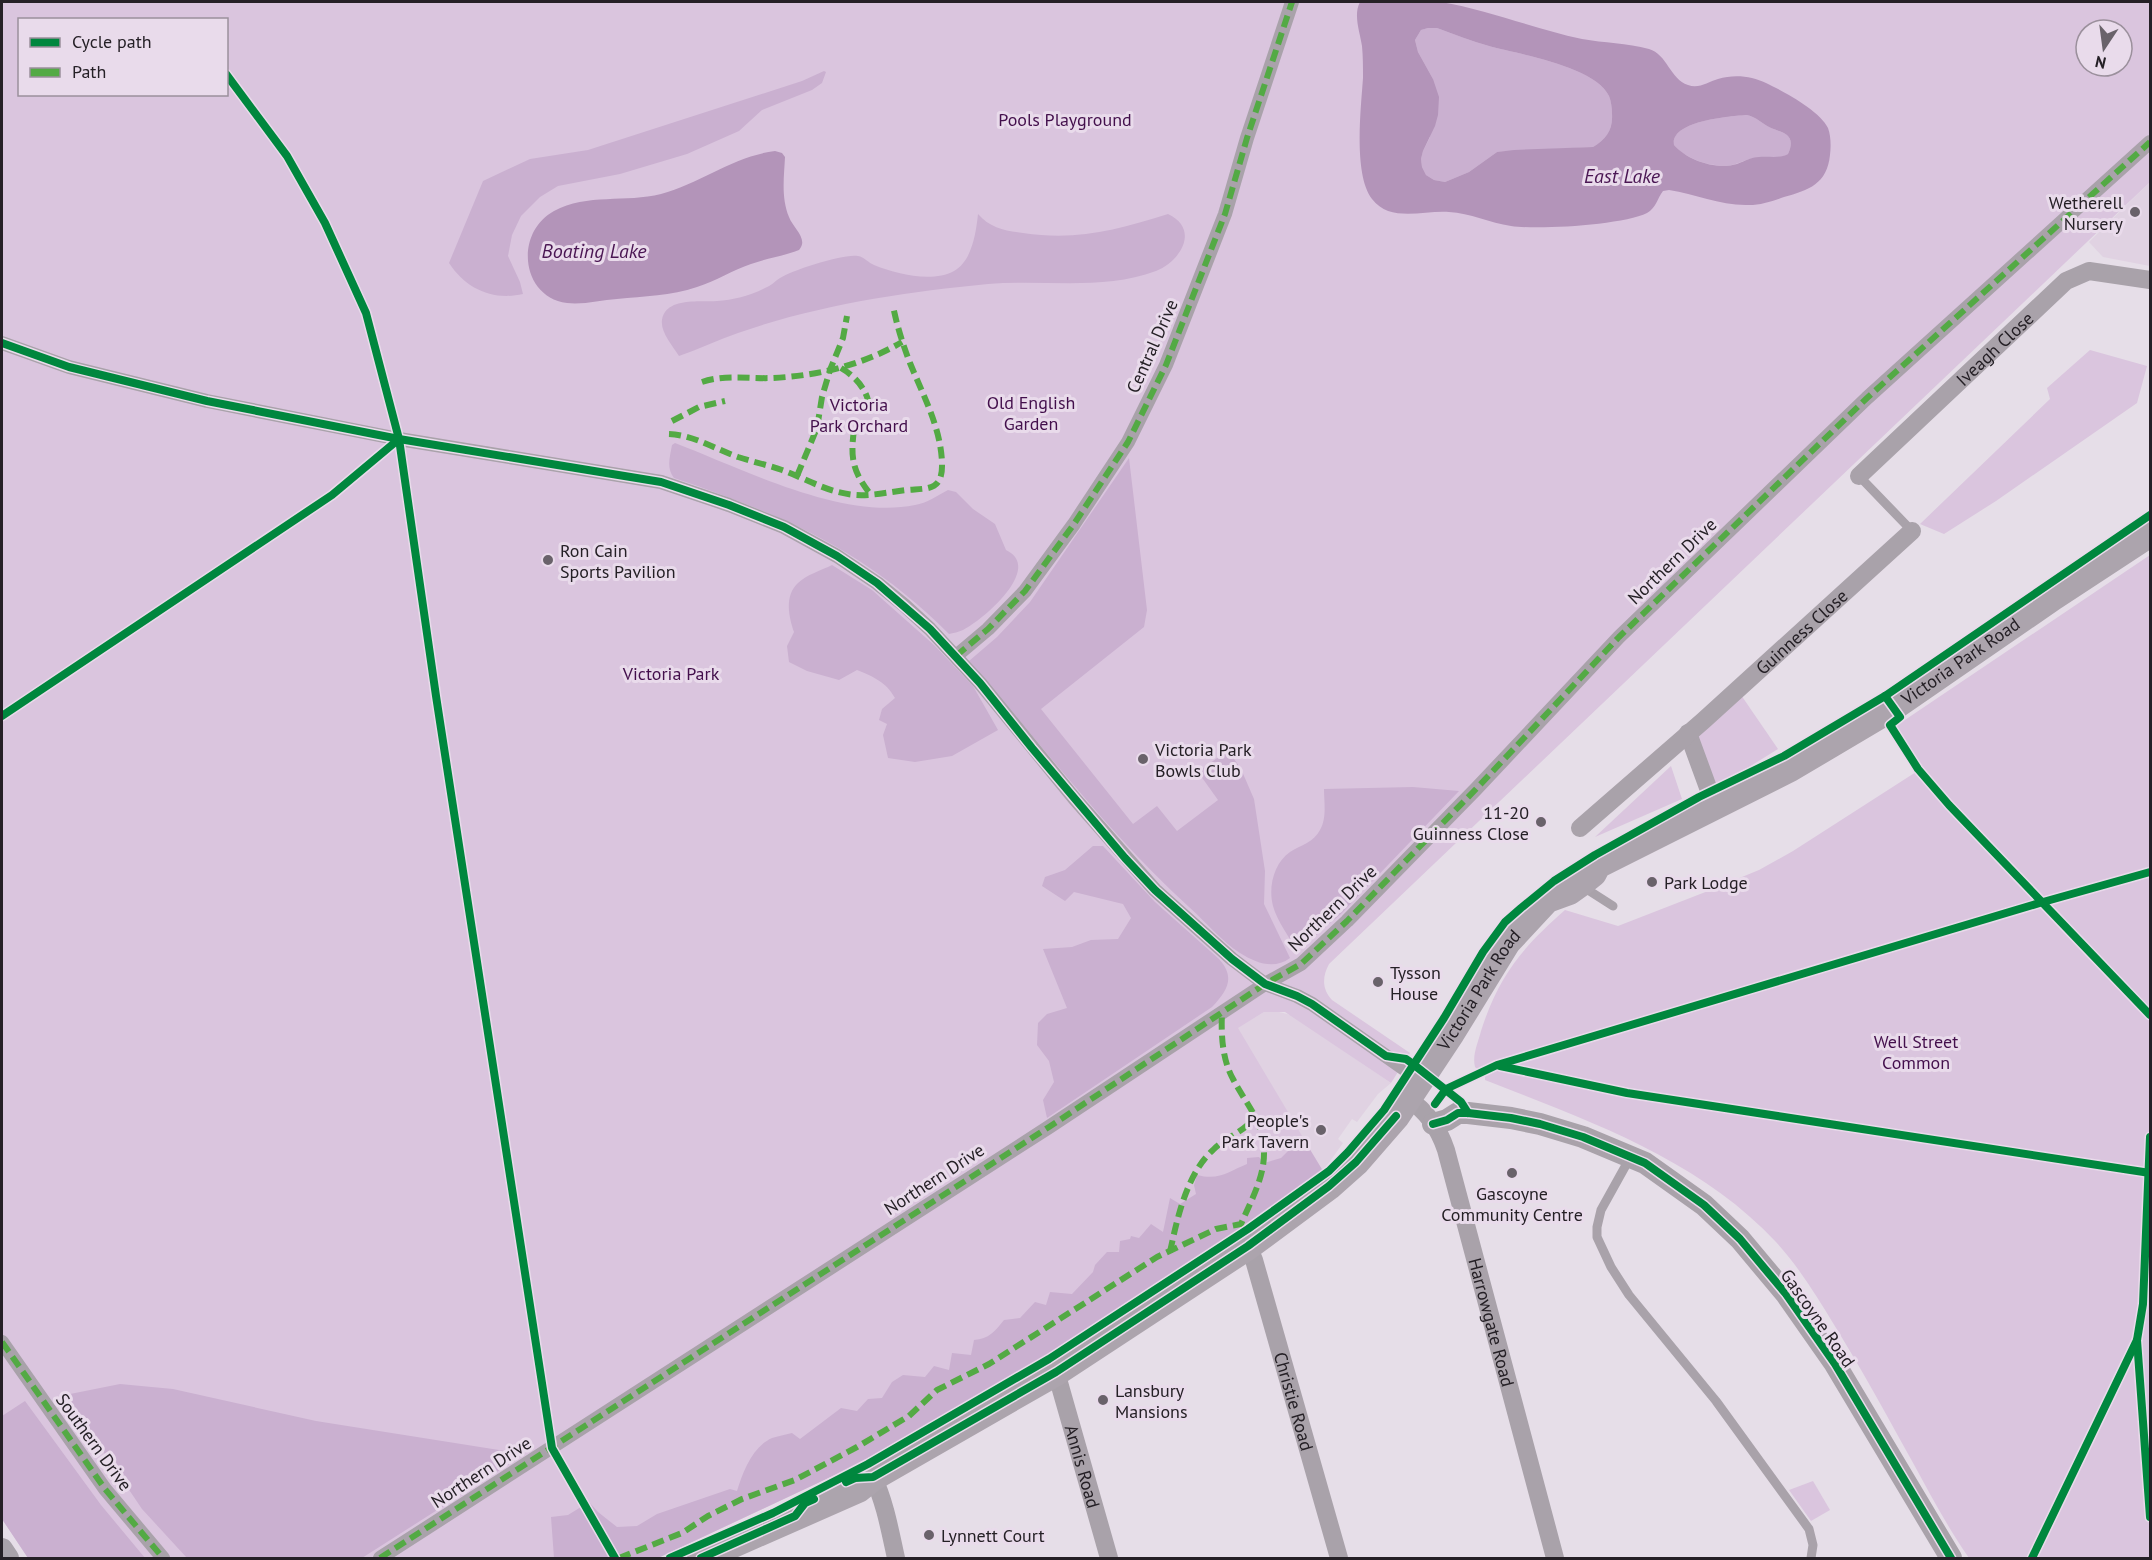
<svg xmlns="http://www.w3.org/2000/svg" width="2152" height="1560" font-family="'PT Sans',sans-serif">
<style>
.built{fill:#e0d2e2}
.green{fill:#dac5de;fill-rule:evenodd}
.forest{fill:#cab0d0}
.water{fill:#b394b9;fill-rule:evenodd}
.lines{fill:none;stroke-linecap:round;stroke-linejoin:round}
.service{stroke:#a9a2aa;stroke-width:9}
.pedestrian{stroke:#a9a2aa;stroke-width:14}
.minor{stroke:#a9a2aa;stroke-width:18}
.tertiary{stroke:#a9a2aa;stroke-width:22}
.primary{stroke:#aca4ad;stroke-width:28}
.quiet{stroke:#53aa44;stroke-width:6;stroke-dasharray:12 6;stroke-linecap:butt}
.cycleway-casing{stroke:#e9dbeb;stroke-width:11}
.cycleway{stroke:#00873e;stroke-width:8}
.poi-dot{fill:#69626a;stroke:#e9dbeb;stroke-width:2}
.labels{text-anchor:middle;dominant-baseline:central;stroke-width:6;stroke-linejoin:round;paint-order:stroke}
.park-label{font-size:18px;fill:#430f4c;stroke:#e9dbeb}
.poi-label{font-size:18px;fill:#252026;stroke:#e9dbeb;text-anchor:start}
.street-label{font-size:18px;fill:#252026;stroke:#e9dbeb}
.water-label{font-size:20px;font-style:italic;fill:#4a1653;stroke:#e9dbeb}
</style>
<rect width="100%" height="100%" fill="#e6dee8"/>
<g class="built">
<path d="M2150,182V266L2103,257L2089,242Z"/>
<path d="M1271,1010L1291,1015L1391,1083L1378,1094L1357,1122L1352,1119L1338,1139L1343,1143L1323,1171L1237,1028L1264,1012Z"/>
</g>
<g class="green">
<path d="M2,2H2150V182L1329,964C1322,977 1322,989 1332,1000L1410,1053L1391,1083L1285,1012H1264L1238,1028L1323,1171L1236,1233L1121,1309L1047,1355L854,1466L658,1558H28L2,1519ZM20,20H226V94H20ZM2086,30H2122V66H2086Z"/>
<path d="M2090,350L2147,366L2137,403L1996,501L1944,534L1920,524L2050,399L2047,388Z"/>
<path d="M2150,555V1558H1969C1948,1528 1930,1494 1912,1461C1886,1414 1861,1368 1833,1323C1816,1295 1798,1266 1776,1242C1699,1159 1587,1120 1485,1080V1076L1475,1067C1472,1055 1478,1043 1481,1031C1499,975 1522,948 1565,910L1618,926L1708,891L1759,870L1793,851L1916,772L1890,730Z"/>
<path d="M1741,695L1778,749L1749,767L1715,784L1696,735Z"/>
<path d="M1671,766L1682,799L1595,837Z"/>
<path d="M1813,1481L1830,1510L1811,1521L1789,1490Z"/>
</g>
<g class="forest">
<path d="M1428,28H1437C1454,34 1471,41 1489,46C1518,54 1595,66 1609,96C1611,101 1612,108 1612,114C1613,130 1606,139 1593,147L1497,152L1469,172L1445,182L1434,180L1426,175L1422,167L1421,159L1423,151L1430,137L1433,79L1418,52L1415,40L1421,30Z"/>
<path d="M824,71L826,72L822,83L812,90L762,110L739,131L687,154L620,174L558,186L540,197L521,216L512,235L508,256L520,282L523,294C493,301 466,289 449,263L483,181L530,159L588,150L802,81Z"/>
<path d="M1747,115C1755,117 1758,120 1764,124C1775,133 1799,130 1788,154C1778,160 1766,157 1755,158C1746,159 1740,163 1732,165C1713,168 1687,160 1674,145C1670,121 1730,116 1747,115Z"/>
<path d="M978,214C990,228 1006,231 1023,233C1077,241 1117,230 1168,214C1200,229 1181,261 1156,271C1102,291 1044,279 988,284C904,292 818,305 738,333C718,340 699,349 679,356C671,343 655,327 665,312C675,298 702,302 717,301C733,300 750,296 765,288C771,286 775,281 780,278C792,270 845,253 858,256C864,257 869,263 874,265C896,274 932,283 954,271C972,261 976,233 978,214Z"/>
<path d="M675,443C743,469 842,520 915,505C927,503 937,496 948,490L956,492L973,509L995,524L1006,550C1044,568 983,620 963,630C959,632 953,633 949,634C866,551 784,515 674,478C666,468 670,457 672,445Z"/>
<path d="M1129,458L1147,610L1144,627L1041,709L1133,824L1157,806L1177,831L1218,800L1198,772L1228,750L1241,769L1254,799L1265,871L1264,904L1290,958C1274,970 1256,963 1240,953C1221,941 1205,921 1189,907C1107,832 1041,744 969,661L997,637L1030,602Z"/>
<path d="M832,565L872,590L934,645L973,686L998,730L952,756L915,762L888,758L883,735L887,724L879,720L882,709L895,698C886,682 874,677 857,670L839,680L807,671L789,662L787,646L794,632C789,617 784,596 798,583C806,575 822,570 832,565Z"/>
<path d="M1413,787L1459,791L1341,914L1297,951C1290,938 1277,921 1273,906C1268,887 1274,863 1290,852C1301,845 1314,842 1320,830C1327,818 1324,802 1324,789Z"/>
<path d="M1093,846H1103L1155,902L1219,959C1236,978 1227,991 1212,1007L1047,1118L1043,1100L1054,1082L1049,1061L1037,1045L1038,1023L1047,1014L1067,1008L1043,949L1072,947L1091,940L1118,939L1131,918L1123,904L1074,892L1065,901L1042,886L1045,877L1065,870Z"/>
<path d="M1306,1143L1323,1171L1236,1233L1121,1309L1047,1355L854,1466L658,1558H554L551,1517L568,1515L589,1502L598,1512L617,1527L637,1526L657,1514L730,1489L737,1491C743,1472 752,1447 772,1438C778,1436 785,1435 792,1433L800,1439L841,1408L857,1411L868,1399L882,1398L892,1382L903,1375L925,1377L934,1366L949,1370L952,1353L971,1355L974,1340C989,1339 995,1331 1004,1320L1020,1318L1035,1302L1046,1305L1050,1292L1072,1294L1093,1272L1095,1265L1107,1252H1119L1120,1241L1130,1239L1131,1236L1139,1238L1151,1224L1163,1232L1170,1198L1180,1204L1196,1194L1194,1185L1197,1175C1220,1181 1229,1171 1247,1164V1158L1259,1157L1264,1163L1281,1158L1294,1145Z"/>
<path d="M120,1384L173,1389L316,1421L525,1454L362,1558H187L142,1509L65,1395Z"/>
<path d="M25,1401L101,1505L145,1558H28L2,1519V1416Z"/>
</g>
<g class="water">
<path d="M1360,2C1384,1 1418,0 1441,2C1489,10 1534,29 1582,39C1604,43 1627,43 1649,49C1667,54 1670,79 1688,85C1699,89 1708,82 1718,79C1734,74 1752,76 1766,83C1783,91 1820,111 1828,128C1831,136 1831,147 1830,155C1827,184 1809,190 1784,197C1773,201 1761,205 1749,205C1721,206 1696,194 1669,190L1663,191C1657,199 1656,208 1647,213C1623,225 1538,230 1511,226C1490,223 1470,213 1449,212C1424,210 1390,223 1372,199C1353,174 1361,108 1363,78C1363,67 1363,57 1362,46C1360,32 1353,15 1360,2ZM1428,28H1437C1454,34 1471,41 1489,46C1518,54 1595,66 1609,96C1611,101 1612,108 1612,114C1613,130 1606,139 1593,147L1514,150L1497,152L1469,172L1445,182L1434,180L1426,175L1422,167L1421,159L1423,151L1435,126L1438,115L1439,97L1433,79L1418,52L1415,40L1421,30ZM1747,115C1755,117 1758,120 1764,124C1775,133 1799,130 1788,154C1778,159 1770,156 1759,157C1751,157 1745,161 1737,164C1717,170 1688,161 1674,145C1670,121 1730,116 1747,115Z"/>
<path d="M775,151L782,153L785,157C784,178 781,197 789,217C793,228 809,239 799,250C784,256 767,258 751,264C733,270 716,281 697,287C671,296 644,296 617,299C601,300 583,305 567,303C521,297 514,233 554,211C587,193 626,203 661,194C701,183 734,156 775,151Z"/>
</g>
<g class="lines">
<g class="service">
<path d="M1859,476L1912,531"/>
<path d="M1584,883L1588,890L1613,906"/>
<path d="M1631,1156L1601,1210L1597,1227V1237L1611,1267L1629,1295L1716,1401L1809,1529L1813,1545L1811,1558"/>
</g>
<g class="pedestrian">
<path d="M2,343L69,367L207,401L399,439L661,482L729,505L784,527L837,556L877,583L904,605L930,629L980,683L1074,798L1155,890L1232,959L1265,984L1297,996L1312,1004L1420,1080"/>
<path d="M956,656L988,629L1025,591L1074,524L1128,442L1166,365L1225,214L1247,138L1292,2"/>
<path d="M2,1342L105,1489L163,1558"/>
<path d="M380,1558L1049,1127L1265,984L1301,964L1347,921L1476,789L1619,637L1867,398L2150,142"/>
</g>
<g class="minor">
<path id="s1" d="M1859,476L2066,281L2089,271L2150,280"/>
<path d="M1688,733L1714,804"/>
<path id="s2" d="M1580,828L1703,721L1912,531"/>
<path id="s3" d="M1408,1099C1427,1111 1439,1129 1446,1150L1555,1558"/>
<path id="s4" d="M1248,1246L1254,1260L1339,1558"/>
<path id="s5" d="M1056,1372L1109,1558"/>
<path d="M873,1477C885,1502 890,1531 896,1558"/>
</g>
<g class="tertiary">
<path d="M1433,1124L1447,1120L1458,1113H1468L1511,1118L1540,1124L1583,1137L1645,1163L1704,1205L1740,1239L1786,1294L1835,1364L1951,1558"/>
<path d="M2,1549L8,1558"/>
</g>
<path class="primary" id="s6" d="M701,1558L858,1489L873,1477L1056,1372L1248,1246L1329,1186L1356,1162L1396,1116L1451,1033L1507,942L1547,899L1569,891L1583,881L1593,873L1597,865L1790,768L1893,707L2054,596L2150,533"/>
<g class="quiet">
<path d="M841,368C853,375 864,386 868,400"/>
<path d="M702,382C726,374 749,379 772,378C817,376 863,365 902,342"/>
<path d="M672,421L699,407L725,401"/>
<path d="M854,430C850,459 853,472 871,495"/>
<path d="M669,434C694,435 715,449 738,457C753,462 768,465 782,470C807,479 828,493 856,495C872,496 889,492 906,490C927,488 943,492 942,463C941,428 923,395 910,363C903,345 897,326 893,306"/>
<path d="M797,476L817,428L822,397L830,370L843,338L847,316"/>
<path d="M956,656L988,629L1025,591L1074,524L1128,442L1166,365L1225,214L1247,138L1292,2"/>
<path d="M1170,1252C1177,1219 1187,1173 1213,1150C1227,1136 1242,1134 1256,1116"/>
<path d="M2,1342L105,1489L163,1558"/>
<path d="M380,1558L1049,1127L1265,984L1301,964L1347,921L1476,789L1619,637L1867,398L2150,142"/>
<path d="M619,1558L682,1533L708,1516L742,1499L795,1480L857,1447L909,1416L937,1390L989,1364L1157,1257L1216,1229L1241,1224C1250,1203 1264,1178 1264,1154C1264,1121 1247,1106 1233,1079C1222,1059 1221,1034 1222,1012"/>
</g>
<g class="cycleway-casing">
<g id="cycleway">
<path d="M226,74L287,156L325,223L366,313L399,439L436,696L552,1448L615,1558"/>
<path d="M2,343L69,367L207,401L399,439L661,482L729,505L784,527L837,556L877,583L930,629L980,683L1032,748L1125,858L1155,890L1232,959L1265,984L1297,996L1312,1004L1386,1056L1406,1059L1413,1064L1461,1102L1468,1113"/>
<path d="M1885,696L1900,717L1890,725L1918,769L1949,805L2150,1015"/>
<path d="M2,716L332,495L399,439"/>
<path d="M1500,1066L1627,1093L2150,1173"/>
<path d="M1435,1104L1446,1089L1497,1065L2043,902L2150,872"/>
<path d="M1433,1124L1447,1120L1458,1113H1468L1511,1118L1540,1124L1583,1137L1645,1163L1704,1205L1740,1239L1786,1294L1835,1364L1951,1558"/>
<path d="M2150,1137L2143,1304L2137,1340L2150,1517"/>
<path d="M846,1482L855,1478L873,1477L1056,1372L1248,1246L1329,1186L1356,1162L1396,1116"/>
<path d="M670,1558L773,1513L868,1464L1049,1359L1248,1229L1329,1171L1348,1152L1384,1110L1444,1018L1483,952L1505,922L1521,908L1554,881L1595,855L1699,797L1784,756L1885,696L2150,515"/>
<path d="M701,1558L795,1516L805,1503L814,1499"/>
<path d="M2032,1558L2137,1340"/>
</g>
</g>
<use href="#cycleway" class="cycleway"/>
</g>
<g class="poi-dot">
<circle cx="2135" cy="212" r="6"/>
<circle cx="548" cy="560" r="6"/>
<circle cx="1143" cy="759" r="6"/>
<circle cx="1541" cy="822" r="6"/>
<circle cx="1652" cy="882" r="6"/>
<circle cx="1378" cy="982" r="6"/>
<circle cx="1321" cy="1130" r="6"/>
<circle cx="1512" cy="1173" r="6"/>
<circle cx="1103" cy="1400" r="6"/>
<circle cx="929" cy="1535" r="6"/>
</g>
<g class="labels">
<g class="park-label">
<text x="1065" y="119">Pools Playground</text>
<text x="1031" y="402">Old English<tspan x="1031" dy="21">Garden</tspan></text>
<text x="859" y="404">Victoria<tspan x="859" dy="21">Park Orchard</tspan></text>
<text x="671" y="673">Victoria Park</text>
<text x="1916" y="1041">Well Street<tspan x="1916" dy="21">Common</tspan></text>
</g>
<g class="poi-label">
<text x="2123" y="202" text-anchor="end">Wetherell<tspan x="2123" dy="21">Nursery</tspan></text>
<text x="560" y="550">Ron Cain<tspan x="560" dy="21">Sports Pavilion</tspan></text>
<text x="1155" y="749">Victoria Park<tspan x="1155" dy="21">Bowls Club</tspan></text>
<text x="1529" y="812" text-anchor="end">11-20<tspan x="1529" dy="21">Guinness Close</tspan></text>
<text x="1664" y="882">Park Lodge</text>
<text x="1390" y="972">Tysson<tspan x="1390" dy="21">House</tspan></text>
<text x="1309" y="1120" text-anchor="end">People's<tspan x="1309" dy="21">Park Tavern</tspan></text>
<text x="1512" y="1193" text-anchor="middle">Gascoyne<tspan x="1512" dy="21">Community Centre</tspan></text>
<text x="1115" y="1390">Lansbury<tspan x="1115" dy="21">Mansions</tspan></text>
<text x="941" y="1535">Lynnett Court</text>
</g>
<g class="street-label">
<text transform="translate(1152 346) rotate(-66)">Central Drive</text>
<text stroke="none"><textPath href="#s1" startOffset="186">Iveagh Close</textPath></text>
<text transform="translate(1672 561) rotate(-44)">Northern Drive</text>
<text stroke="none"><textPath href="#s2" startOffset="296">Guinness Close</textPath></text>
<text stroke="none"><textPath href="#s6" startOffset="1574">Victoria Park Road</textPath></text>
<text transform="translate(1332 908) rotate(-44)">Northern Drive</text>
<text stroke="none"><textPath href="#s6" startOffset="980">Victoria Park Road</textPath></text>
<text transform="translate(934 1179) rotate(-33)">Northern Drive</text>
<text transform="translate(1818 1318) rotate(55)">Gascoyne Road</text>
<text stroke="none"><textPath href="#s3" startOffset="243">Harrowgate Road</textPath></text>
<text stroke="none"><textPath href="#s4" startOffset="162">Christie Road</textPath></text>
<text transform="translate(94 1442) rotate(54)">Southern Drive</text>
<text stroke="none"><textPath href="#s5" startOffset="98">Annis Road</textPath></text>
<text transform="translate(481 1472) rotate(-33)">Northern Drive</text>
</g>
<g class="water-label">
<text x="1622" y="176">East Lake</text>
<text x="594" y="251">Boating Lake</text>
</g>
</g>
<rect width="2152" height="1560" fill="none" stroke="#252026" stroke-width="6"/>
<rect x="18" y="18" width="210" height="78" fill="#e9dbeb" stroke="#9b909c" stroke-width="1.5"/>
<rect x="30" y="38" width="30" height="9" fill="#00873e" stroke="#9b909c" stroke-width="1.5"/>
<text x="72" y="48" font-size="18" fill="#252026">Cycle path</text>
<rect x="30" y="68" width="30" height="9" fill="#53aa44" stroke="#9b909c" stroke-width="1.5"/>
<text x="72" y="78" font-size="18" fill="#252026">Path</text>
<g transform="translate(2104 48) rotate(193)"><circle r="28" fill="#e9dbeb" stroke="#9b909c" stroke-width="1.5"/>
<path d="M0-4.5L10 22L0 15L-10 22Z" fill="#69626a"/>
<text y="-9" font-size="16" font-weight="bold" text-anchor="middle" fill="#252026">N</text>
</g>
</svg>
